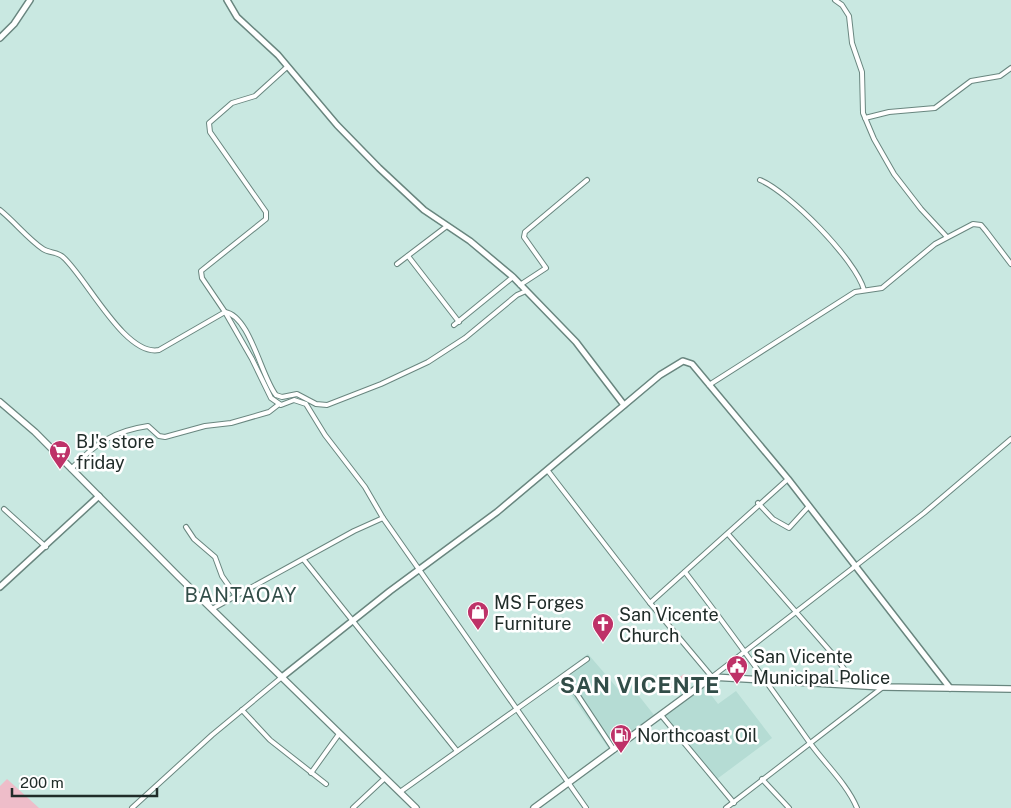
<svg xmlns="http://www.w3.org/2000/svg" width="1011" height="808" font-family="'Public Sans',sans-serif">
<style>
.built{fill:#b5dcd4}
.green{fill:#eebdc9}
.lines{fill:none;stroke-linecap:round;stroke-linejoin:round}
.minor-casing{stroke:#69867f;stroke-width:6}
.tertiary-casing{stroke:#69867f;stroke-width:8}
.secondary-casing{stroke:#69867f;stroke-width:8}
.minor{stroke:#fff;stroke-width:4}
.tertiary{stroke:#fff;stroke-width:5}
.secondary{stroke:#fff;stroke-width:5.5}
.labels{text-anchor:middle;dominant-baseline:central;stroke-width:5;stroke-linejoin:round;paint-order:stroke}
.poi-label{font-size:18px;fill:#202c29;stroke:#fff;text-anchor:start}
.quarter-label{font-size:20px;letter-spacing:1px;fill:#324d48;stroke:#fff}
.district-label{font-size:22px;font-weight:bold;letter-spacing:1px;fill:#324d48;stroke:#fff}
</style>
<rect width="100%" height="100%" fill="#c9e8e1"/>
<g class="built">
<path d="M588,654L618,689L628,682L654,715L609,749L558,676Z"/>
<path d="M705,687L718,704L736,691L772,738L717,779L665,715Z"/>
</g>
<g class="green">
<path d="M684,674L691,683L674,695L667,686Z"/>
<path d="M7,779L39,808H0V786Z"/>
</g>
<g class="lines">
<g class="minor-casing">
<g id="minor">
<path d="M835,0L842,5L849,16L852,43L862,72L863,113L874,139L894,174L921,209L947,237"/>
<path d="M865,118L889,112L935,108L971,81L1000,76L1011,68"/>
<path d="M760,180C789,192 856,260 864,290"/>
<path d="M0,210C15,222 27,238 43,249C49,253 58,252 63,257C86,277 125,357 159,350L225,312L202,278L201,271L266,219V212L210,132L209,123L232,103L255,96L287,67"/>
<path d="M408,256L459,322"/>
<path d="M397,264L447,226"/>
<path d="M520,285L546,268L524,237L525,232L587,180"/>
<path d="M225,312L252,359L271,398L281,405L294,400L306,404L325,435L365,487L383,518L586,808"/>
<path d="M225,312C250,316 261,376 276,395L282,397L297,394L316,404L327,405L381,384L428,362L465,338L517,295L526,291"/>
<path d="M454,325L513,277"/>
<path d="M709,385L855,292L882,288L935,244L973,224L981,225L986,231L1011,264"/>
<path d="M71,469C95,444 113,431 148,426L159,436L165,437L205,426L231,423L269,412L278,405"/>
<path d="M548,471L650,603L712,677L924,513L1011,439"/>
<path d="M758,503L773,519L789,528L809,506"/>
<path d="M4,509L46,547"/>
<path d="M186,527L194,539L215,557L222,576L236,596"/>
<path d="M728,534L837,659L856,686"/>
<path d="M304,560L457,751"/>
<path d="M685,572C728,628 769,685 810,743C825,764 847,784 857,808"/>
<path d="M650,603L788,479"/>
<path d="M212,609L354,531L383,518"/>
<path d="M565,676L614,750"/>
<path d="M242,710L270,740L326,784"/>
<path d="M661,715L734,803"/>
<path d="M311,773L339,734"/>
<path d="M762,779L789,808"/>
<path d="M400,792L587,659"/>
<path d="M132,808L212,735L282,677"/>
<path d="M353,808L385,778"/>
<path d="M726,808L883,687"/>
</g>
</g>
<g class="tertiary-casing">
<g id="tertiary">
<path d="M227,0L237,17L278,55L337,125L379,168L424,210L470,241L513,277L576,342L624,405"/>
<path d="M0,38L14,24L30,0"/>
<path d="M0,587L99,496"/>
<path d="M282,677L390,591L497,512L660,375L683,361L692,364L788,479L950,688"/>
</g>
</g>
<g class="secondary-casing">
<g id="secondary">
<path d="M0,402L35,432L179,577L416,808"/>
<path d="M534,808L712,677L883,687L1011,689"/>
</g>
</g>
<use href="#minor" class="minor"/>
<use href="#tertiary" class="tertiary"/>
<use href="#secondary" class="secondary"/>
</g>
<defs>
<g id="supermarket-pin" transform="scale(1.125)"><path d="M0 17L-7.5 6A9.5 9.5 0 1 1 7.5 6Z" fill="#be3268" stroke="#fff"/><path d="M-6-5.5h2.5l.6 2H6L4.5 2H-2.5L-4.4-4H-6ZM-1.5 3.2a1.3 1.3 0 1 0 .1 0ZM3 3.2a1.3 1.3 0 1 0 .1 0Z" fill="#fff"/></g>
<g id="shop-pin" transform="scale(1.125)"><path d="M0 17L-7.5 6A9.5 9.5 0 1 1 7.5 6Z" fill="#be3268" stroke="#fff"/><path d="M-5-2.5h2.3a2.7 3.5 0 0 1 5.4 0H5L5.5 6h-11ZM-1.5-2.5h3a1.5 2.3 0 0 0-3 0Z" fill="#fff"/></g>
<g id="church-pin" transform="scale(1.125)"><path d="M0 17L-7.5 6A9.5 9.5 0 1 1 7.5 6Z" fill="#be3268" stroke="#fff"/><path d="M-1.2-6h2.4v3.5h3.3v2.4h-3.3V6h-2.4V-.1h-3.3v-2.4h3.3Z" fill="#fff"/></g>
<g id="civic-pin" transform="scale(1.125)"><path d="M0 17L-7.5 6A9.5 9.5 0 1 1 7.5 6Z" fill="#be3268" stroke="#fff"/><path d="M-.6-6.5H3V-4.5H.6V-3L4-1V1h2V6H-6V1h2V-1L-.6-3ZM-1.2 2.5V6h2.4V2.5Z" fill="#fff"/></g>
<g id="fuel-pin" transform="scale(1.125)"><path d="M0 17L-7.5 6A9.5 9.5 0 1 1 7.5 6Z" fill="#be3268" stroke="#fff"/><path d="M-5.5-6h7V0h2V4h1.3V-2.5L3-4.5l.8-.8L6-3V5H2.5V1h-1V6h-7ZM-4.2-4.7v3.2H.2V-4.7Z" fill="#fff"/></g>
</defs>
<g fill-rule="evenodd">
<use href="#supermarket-pin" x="60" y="451"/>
<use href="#shop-pin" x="478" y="612"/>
<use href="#church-pin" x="603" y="624"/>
<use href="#civic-pin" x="737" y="666"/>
<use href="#fuel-pin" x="621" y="735"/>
</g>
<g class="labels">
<g class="poi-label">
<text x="76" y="441">BJ's store<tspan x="76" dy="21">friday</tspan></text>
<text x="494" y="602">MS Forges<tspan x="494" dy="21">Furniture</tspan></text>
<text x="619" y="614">San Vicente<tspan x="619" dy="21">Church</tspan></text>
<text x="753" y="656">San Vicente<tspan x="753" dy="21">Municipal Police</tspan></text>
<text x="637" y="735">Northcoast Oil</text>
</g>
<g class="quarter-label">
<text x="241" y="595">BANTAOAY</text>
</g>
<g class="district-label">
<text x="640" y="685">SAN VICENTE</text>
</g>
</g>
<path d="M12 788v8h145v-8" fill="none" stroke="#202c29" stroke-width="2.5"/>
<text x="20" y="788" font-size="15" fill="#202c29" stroke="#ffffff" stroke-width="4" paint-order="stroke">200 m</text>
</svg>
